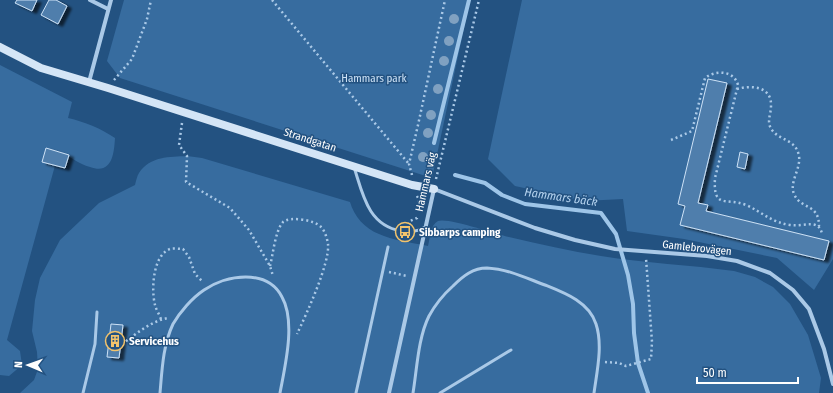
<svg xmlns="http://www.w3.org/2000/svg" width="833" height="393" font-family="'Fira Sans Condensed',sans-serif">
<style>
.green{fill:#376c9f}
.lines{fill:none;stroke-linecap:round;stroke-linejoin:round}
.stream{stroke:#9ec5e8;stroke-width:4}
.building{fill:#507eac;stroke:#cde2f6;filter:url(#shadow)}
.path{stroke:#aac9e7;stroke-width:2.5;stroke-dasharray:2 3;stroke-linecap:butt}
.lane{stroke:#aac9e7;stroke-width:3}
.street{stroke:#aac9e7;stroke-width:4}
.secondary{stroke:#d4e5f6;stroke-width:8}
.tree{fill:#80a1c1}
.labels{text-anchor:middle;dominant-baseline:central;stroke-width:3;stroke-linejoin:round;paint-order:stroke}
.park-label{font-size:11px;fill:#cde2f6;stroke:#235281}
.street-label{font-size:11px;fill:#fff;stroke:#235281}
.poi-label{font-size:11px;font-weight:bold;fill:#fff;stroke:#235281;text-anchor:start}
.water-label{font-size:12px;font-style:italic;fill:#b5d3ef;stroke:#235281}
</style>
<defs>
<filter id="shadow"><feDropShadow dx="4.5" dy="2.5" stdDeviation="1" flood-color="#0009"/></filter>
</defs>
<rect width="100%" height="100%" fill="#235281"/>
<g class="green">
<path d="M124,0H470L432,178L120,78L107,61Z"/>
<path d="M522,0H833V259L814,290L777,258L684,239L627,231L623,199L584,201L515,186L488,159Z"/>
<path d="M0,65L72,102L68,118C85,122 100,128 115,138C114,154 112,175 90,167C79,164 69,156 59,151L7,340L20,351L22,365L9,376L0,375Z"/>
<path d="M187,156L202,158L350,202C354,216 365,229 379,234C391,240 414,243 428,246C430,239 430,225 438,221C447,217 496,234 509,237C539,244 570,251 601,256C645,263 690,265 734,271L755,277L773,287L790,304L808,335L821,378L819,393H20L34,380L38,369L37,352L32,331L35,300L40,278L60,240L99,203L135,185C136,181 137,176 139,173C150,156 170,157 187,156Z"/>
</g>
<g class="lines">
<g class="stream">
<path d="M434,143L469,0"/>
<path d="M455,175L485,183L502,195L525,204L601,213L616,234L628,275L633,304L634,333L638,363L648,393"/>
</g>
</g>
<g class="building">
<path d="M17,0H37L32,11L15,3Z"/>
<path d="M49,0H56L67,6L58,24L41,15Z"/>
<path d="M708,79L727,83L698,203L708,205L706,211L829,241L824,260L680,225L685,206L678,204Z"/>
<path d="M46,148L69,155L65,168L42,162Z"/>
<path d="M740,152L748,154L745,169L737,167Z"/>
<path d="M111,324L123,325L119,358L107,357Z"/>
</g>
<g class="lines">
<g class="path">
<path d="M272,0L409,164"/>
<path d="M114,80L132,59L147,19L151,0"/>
<path d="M737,89C751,85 772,86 771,106C771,115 766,122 772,130C780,141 796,139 799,156C801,169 789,182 794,194C801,210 819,203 819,226"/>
<path d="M182,123L179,145L187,156L186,182L230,208L249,230L270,266L273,276"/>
<path d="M671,140L692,131L705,78C715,70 734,70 738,85L715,178C713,210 726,197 746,205C762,212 772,223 791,225C803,227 819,218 822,234"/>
<path d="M412,175L409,164L418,125L445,0"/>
<path d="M436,179L479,0"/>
<path d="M417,196L419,200V210"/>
<path d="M409,225L410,221L417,218L418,215"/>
<path d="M270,266C273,255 275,231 283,222C290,216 315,220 321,227C325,231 327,238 328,244C330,263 306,315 297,334"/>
<path d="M389,272L407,276"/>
<path d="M161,319C159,314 156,309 155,305C151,289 153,255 170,249C174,248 179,249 183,249L189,257L195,274L203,282"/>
<path d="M122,344C136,334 151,321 168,318"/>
<path d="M605,362L619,363L626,366L651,359L652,342L646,258"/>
</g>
<g class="lane">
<path d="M354,167C363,195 368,225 401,231C409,232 418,232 425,227"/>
<path d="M83,393L95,344L97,312"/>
<path d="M160,393C162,370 163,345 173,324C180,312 192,298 204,290C226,275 267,268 282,297C296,322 285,366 280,393"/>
<path d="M356,393L388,247"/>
<path d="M413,393C417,369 418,338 429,316C435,305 444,294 453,286C463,276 473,268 487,268C508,269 526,278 545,285C565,293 589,302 596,324C603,345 597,371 594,393"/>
<path d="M440,393L511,350"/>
</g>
<g class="street">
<path d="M90,0L108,9"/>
<path d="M89,82L111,0"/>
<path d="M389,393L434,189L535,228L575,240L615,249L707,256L737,261L770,273L793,290L809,309L824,349L833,384"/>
</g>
<path class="secondary" d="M0,47L41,68L108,88L412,185L434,189"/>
</g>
<g class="tree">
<circle cx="454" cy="19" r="5"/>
<circle cx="449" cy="41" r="5"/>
<circle cx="444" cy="61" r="5"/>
<circle cx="438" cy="89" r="5"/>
<circle cx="431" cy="115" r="5"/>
<circle cx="428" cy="133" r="5"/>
<circle cx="423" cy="157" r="5"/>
</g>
<defs>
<g id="bus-ring" transform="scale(1)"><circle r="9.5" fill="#235281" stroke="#f2c36c" stroke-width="1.5"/><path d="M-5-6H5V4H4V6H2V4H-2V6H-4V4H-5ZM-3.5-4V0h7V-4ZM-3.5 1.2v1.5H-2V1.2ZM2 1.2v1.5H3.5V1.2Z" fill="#f2c36c"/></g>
<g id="building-ring" transform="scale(1)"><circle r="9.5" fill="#235281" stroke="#f2c36c" stroke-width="1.5"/><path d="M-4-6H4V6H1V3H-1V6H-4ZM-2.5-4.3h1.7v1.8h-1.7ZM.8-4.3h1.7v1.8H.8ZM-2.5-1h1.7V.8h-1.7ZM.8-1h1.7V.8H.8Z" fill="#f2c36c"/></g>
</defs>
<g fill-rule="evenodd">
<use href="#bus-ring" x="405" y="232"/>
<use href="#building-ring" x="115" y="341"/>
</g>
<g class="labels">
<g class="park-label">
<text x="374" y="78">Hammars park</text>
</g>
<g class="street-label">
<text transform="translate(310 140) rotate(18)">Strandgatan</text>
<text transform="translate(426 182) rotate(-77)">Hammars väg</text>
<text transform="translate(697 248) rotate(6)">Gamlebrovägen</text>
</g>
<g class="poi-label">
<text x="419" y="232">Sibbarps camping</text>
<text x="129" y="341">Servicehus</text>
</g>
<g class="water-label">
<text transform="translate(561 197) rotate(8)">Hammars bäck</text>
</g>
</g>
<g transform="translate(28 365) rotate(272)" stroke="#235281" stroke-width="3" paint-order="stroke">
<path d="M0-3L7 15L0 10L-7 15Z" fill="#ffffff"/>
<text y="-6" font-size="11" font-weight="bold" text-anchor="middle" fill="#ffffff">N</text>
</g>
<path d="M697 377v6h101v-6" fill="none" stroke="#ffffff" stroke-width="2"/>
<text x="703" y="377" font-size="12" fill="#ffffff" stroke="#235281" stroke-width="3" paint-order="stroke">50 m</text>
</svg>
